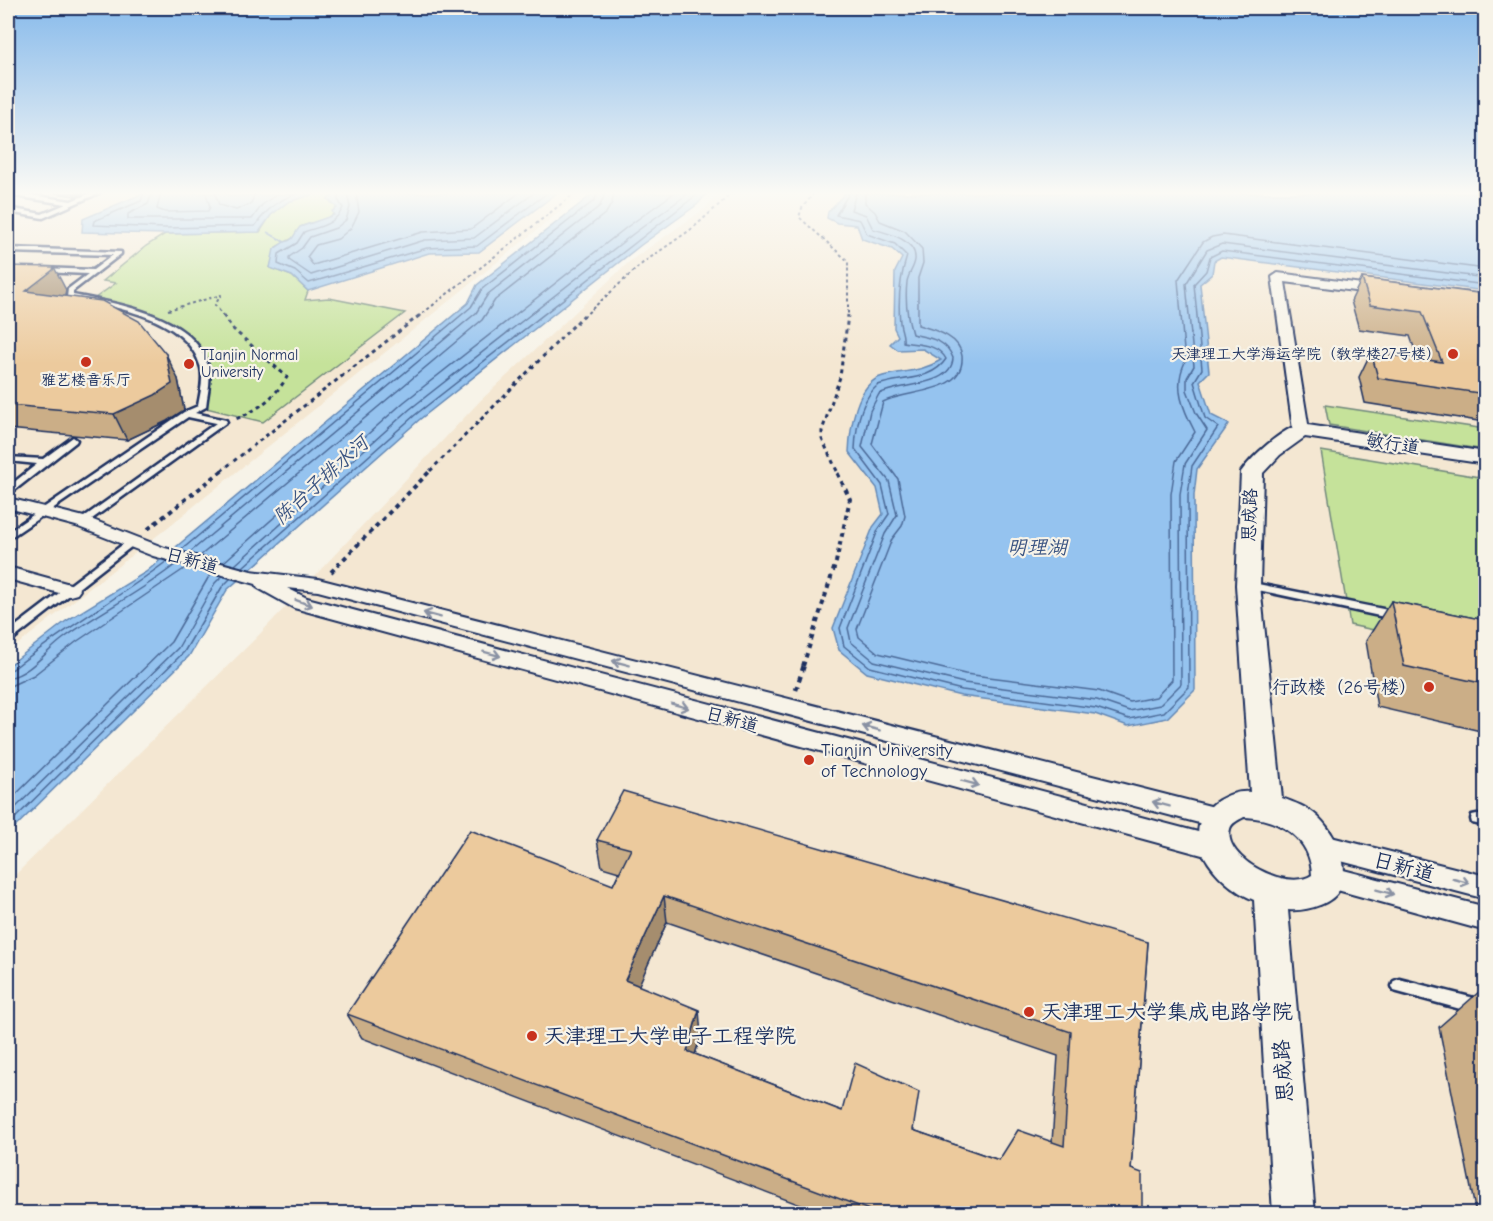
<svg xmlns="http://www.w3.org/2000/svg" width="1493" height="1221" font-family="'Comic Neue','LXGW WenKai TC',sans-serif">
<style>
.built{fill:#f4e7d2}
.green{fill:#c5e29a;stroke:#70887c;stroke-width:1.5}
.water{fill:#95c3ef;stroke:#6488b5;stroke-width:1.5}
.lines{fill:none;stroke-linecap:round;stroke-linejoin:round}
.shore{stroke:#4c6a98;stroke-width:1.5}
.service-casing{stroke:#1b2f5e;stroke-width:5}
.minor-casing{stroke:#1b2f5e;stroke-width:4}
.tertiary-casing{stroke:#1b2f5e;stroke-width:4}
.path-far3{stroke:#1b2f5e;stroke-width:2;stroke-dasharray:3 3;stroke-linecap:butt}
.path-far2{stroke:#1b2f5e;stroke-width:3;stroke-dasharray:4 4;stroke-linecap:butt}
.path-far1{stroke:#1b2f5e;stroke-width:4;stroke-dasharray:4.5 4.5;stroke-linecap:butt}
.path{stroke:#1b2f5e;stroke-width:4.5;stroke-dasharray:5 5;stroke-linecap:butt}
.service{fill:#f7f3e8;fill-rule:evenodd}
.minor{fill:#f7f3e8;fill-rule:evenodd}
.tertiary{fill:#f7f3e8;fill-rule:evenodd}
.wall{fill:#cbae87;stroke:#1b2f5e;stroke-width:1.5;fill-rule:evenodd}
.shaded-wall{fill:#a58d6e;stroke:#1b2f5e;stroke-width:1.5}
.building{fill:#ecca9d;stroke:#1b2f5e;stroke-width:1.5;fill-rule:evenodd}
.oneway{stroke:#8991a3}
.poi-dot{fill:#c8321e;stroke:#f7f3e8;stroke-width:2}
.labels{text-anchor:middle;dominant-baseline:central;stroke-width:4.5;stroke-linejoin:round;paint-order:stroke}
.far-poi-label{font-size:15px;fill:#1b2f5e;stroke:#f7f3e8;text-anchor:end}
.street-label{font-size:18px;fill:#1b2f5e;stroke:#f7f3e8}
.poi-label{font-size:18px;fill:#1b2f5e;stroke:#f7f3e8;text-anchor:end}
.water-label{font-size:20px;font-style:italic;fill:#3a5482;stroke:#f7f3e8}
.near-street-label{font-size:21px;fill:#1b2f5e;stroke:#f7f3e8}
.near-poi-label{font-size:21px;fill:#1b2f5e;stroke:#f7f3e8;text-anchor:start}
</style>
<rect width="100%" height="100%" fill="#f7f3e8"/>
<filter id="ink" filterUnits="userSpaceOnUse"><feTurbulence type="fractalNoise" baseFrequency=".0167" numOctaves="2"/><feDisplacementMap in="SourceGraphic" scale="12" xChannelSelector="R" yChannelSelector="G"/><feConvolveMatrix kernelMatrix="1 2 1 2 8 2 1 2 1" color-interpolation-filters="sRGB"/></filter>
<g filter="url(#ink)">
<g class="built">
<path d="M8,193H583L158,535L8,652Z"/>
<path d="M720,193H1485V1213L8,1214V882L256,638L480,401L630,261L704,209Z"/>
</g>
<g class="green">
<path d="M317,193H337L328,199L338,208C330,222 313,221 300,227L293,238L276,247L270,268L292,276L308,291L305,300L329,298L405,313L263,422L202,407L206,368L186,338L149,316L91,301L116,283L103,281L146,246L165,234L260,232L271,215L288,202Z"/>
<path d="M1325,405L1485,429V450L1329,425Z"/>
<path d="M1321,451L1485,478V653L1350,625Z"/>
</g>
<g class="water">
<path d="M144,193H225L232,196L317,193L288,202L271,215L259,232L165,234L82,232L83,219Z"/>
<path d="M337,193H557L479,252L429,253L308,291L292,276L270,268L274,249L284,242L267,232L285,242C295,240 294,233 300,227L334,215L332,211L337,208L328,199Z"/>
<path d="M594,193H707L698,204L641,245L419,420L227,590L189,656L8,834V666L66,621L146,572L468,303L477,285Z"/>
<path d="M845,193H1485V291L1221,257L1214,261L1212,274L1200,284L1209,372L1200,381L1211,415L1229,424L1197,469L1194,495L1195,690L1167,718L1128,726L1095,714L961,696L867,673L839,650L833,628L873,527L883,514L877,488L849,452C850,428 856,383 883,376C906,370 919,373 941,360L923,349L898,350L890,344L898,336L894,328L895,272L902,258L892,249L862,239L857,225L837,223L827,218L828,212Z"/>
</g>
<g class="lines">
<g class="shore">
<path d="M144,193L141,201L94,221L93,225L165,228L255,226C267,209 279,199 299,193"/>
<path d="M152,193L148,204L128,214V219H252L262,205L278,193"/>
<path d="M161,193L157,209L165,212L208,211L210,207L206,193"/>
<path d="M215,193L219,205L236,210L251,204L255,193"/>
<path d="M339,193L338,200L343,208C334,225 321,226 304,232L297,243L279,254L278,264L295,271L309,283L427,248L477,246L547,193"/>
<path d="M347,193L350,207L346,220L336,228L310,237L302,248L289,257V260L311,275L425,240L474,238L534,193"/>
<path d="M356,193L359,212L351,228L338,239L316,245L307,257L313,265L423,232L471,229L519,193"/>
<path d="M849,193L836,215L860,220L867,234L895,244L907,256C900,277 898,301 900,323C901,331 904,334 903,342C919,345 937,343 946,359C932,381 901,377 878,385C860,400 856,427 855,449L882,485L889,514L878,530L840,628L844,646L870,667L962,690L1096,708L1129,719L1164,712L1189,687L1188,495L1192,466L1218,427L1205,418L1194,382L1202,369L1194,284L1206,271L1210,257L1222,251L1486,285"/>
<path d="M856,193L851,210L866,215L873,229C888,233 917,240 915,260C914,268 908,274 907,282C905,300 907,317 912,334C929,338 946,339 953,358C952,387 899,383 879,394L870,411L862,447L889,481L897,515L885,534L848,628L851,642L874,661L964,683L1097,700L1129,711L1160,705L1181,684L1180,494L1185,464L1207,430L1196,413L1187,390V378L1194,366L1186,284L1207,250L1222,244L1486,278"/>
<path d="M865,193V203L875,212L880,221L905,231L922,249L923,263L918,278V325C934,330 960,336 962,356C965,395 907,389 883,402L872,444L898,479L905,516L902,526L892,539L857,629L859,637L878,653L965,674L1099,691L1130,702L1156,697L1172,680L1171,494L1176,461L1195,432C1183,409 1173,387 1185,362L1178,280L1203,242L1212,237L1223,235L1486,269"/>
<path d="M180,551L471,307L482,289L595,200L597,193"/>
<path d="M189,553L476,313L488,294L600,206L605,193"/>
<path d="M200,556L482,320L495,300L606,213L612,203L614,193"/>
<path d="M224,562L404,402L627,227L674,193"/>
<path d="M235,565L410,409L633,234L689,193"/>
<path d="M243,567L415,415L699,193"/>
<path d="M8,670L13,669C62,630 117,599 167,561"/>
<path d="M8,678C30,674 46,651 64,638C100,612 141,592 176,564"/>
<path d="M8,687L34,675L76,642L187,567"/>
<path d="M8,802L171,642L211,573"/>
<path d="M8,815L178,648L215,583L222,576"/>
<path d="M8,825L184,652L222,587L230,579"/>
</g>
<g class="service-casing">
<g id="service">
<path d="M8,193H18L71,201L91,193H99L43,218L8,212V208L42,214L66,204L8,195Z"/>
<path d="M8,248L121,252V254L73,291V295C117,304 198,315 209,370C211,382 207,395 206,407L195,413L226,420L227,422L85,524H79L77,522L216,423L188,417L8,539V532L184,412L198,406C200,394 204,380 201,368C187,315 111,307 67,297L68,289L88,274L42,272L39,270L42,268L93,270L113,255L8,252Z"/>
<path d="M73,437L77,440L76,442L11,493L8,494V487L37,464L8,461V457L43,459Z"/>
<path d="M133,538L138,541L136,543L12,640L8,641V632L130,539Z"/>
<path d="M1248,582L1398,612L1403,616L1398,620L1244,587L1243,585L1244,583Z"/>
<path d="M1477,814L1486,815V826L1472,823L1471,819L1472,815Z"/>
<path d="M1399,979L1486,1001V1016L1394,991L1392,986L1394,981Z"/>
</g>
</g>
<g class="minor-casing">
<g id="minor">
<path d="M1278,273L1385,287L1391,291L1385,295L1285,282L1309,430L1301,435L1293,430L1272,277Z"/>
<path d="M8,498L88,518L165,548L251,571L318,579L1218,808L1227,811L1230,818L1227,825L1218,828L318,591L287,588L307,598L1217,837L1226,840L1229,848L1226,856L1217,859L294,608L258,588L256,584L153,556L76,526L8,508Z"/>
<path d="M8,567L77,586L80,590L77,594L70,596L8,579Z"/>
<path d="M1323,835L1486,876V899L1314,854L1311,846L1314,838Z"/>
<path d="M1328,866L1486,907V931L1319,885L1315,877L1319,869Z"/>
</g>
</g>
<g class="tertiary-casing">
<path id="tertiary" d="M1301,424L1486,452V464L1305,437L1280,455L1263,473L1260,585L1282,798C1295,803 1308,807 1318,817C1342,840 1361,890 1320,905C1310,909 1299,911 1288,910L1315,1214H1273L1254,900C1216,885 1171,830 1219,800C1230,794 1238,791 1250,792L1236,585L1241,472C1252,456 1282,429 1301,424ZM1244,817C1278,818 1311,837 1312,875C1288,892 1222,859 1230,829C1231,823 1239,820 1244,817Z"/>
</g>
<g class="path-far3">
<path d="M814,193L802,208L799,217L848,261V317"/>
<path d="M168,310L221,295L215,305L224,317"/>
<path d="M418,317L575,193"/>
<path d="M583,317L644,262L693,228L732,193"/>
</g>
<g class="path-far2">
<path d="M223,315L233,329L287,377C276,396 256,412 235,419"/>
<path d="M221,471L420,315"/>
<path d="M430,471L584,315"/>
<path d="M837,471L822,439V431L840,377L848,315"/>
</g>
<g class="path-far1">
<path d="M148,529L223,470"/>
<path d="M331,572L431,470"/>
<path d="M803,666L836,562L850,499L836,470"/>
</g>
<path class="path" d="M796,690L804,665"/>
<use href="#service" class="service"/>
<use href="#minor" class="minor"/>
<use href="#tertiary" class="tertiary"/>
</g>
<g class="wall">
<path d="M54,193H83L75,196Z"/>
<path d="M8,266L66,290L65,294L63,296L178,379L184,410L167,421L127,440L8,429Z"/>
<path d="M1362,278L1485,294V422L1365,403L1359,377L1371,352L1418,359L1410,336L1359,329L1351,301Z"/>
<path d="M1391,601L1485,620V732L1377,707L1366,641Z"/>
<path d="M597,840L1148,942L1131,1169L1142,1214H824L362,1038L347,1014L613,885L619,872L602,867ZM667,922L1058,1056L1052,1142L999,1160L913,1130L842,1111L695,1054L701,1035L638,986Z"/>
<path d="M1480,991L1485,992V1214H1476L1439,1027Z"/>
</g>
<g class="shaded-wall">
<path d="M74,193H83L75,196Z"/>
<path d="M54,267L66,290L65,294L39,314L26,291Z"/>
<path d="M166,354L178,379L184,410L167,421L127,440L114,414Z"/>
<path d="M664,896L667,922L630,1005L625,980Z"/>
<path d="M699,1010L701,1035L689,1074L687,1051Z"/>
</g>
<g class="building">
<path d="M8,266L54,267L53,270L26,291L102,301L139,321L166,354L172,384L155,395L114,414L8,405Z"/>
<path d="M1362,278L1485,294V320L1479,319L1485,332V394L1378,378L1371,352L1442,362L1422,312L1370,305Z"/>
<path d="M1391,601L1485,620V684L1404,666Z"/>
<path d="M623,791L1148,942L1131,1169L1142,1173V1214H880L347,1014L470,830L613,885L631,849L597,840ZM664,896L1071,1032L1064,1146L1018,1130L999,1160L913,1130L919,1092L855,1063L842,1111L687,1051L699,1010L625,980Z"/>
<path d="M1480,991L1485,992V1014Z"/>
</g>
<defs><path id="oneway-shaft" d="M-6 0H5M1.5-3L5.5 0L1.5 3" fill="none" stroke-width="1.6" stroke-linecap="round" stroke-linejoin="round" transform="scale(1.5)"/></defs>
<g class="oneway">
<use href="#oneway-shaft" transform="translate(304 603) rotate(20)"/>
<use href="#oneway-shaft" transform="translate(432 615) rotate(-165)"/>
<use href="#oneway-shaft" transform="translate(492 654) rotate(15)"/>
<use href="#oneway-shaft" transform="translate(621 663) rotate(-165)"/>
<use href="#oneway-shaft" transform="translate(680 706) rotate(15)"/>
<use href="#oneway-shaft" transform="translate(871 728) rotate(-165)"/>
<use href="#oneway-shaft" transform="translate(970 783) rotate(15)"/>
<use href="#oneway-shaft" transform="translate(1161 804) rotate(-165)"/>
<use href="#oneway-shaft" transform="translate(1461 881) rotate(15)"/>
<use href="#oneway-shaft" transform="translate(1385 892) rotate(15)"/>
</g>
</g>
<linearGradient id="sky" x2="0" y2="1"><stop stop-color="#87baeb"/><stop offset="0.53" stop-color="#fbfaf5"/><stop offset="1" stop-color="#fbfaf5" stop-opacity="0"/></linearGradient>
<rect width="1493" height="364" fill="url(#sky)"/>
<g class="poi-dot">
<circle cx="1453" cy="354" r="6"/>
<circle cx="86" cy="362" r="6"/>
<circle cx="189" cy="364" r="6"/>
<circle cx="1429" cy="687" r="6"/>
<circle cx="809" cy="760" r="6"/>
<circle cx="1029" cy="1012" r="6"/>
<circle cx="532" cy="1036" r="6"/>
</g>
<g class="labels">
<g class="far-poi-label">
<text x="1441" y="354">天津理工大学海运学院（教学楼27号楼）</text>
<text x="201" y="355" text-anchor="start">TIanjin Normal<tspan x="201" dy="17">University</tspan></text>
<text x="86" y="380" text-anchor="middle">雅艺楼音乐厅</text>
</g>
<g class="street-label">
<text transform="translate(1393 444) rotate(9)">敏行道</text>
<text transform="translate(1250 515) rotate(-88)">思成路</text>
<text transform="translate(192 561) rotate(15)">日新道</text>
<text transform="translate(732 720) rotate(15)">日新道</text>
</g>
<g class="poi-label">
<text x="1417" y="687">行政楼（26号楼）</text>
<text x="821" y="750" text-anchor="start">Tianjin University<tspan x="821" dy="21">of Technology</tspan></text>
</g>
<g class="water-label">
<text transform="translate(321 480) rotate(-42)">陈台子排水河</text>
<text x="1037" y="547">明理湖</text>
</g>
<g class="near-street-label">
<text transform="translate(1404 867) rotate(15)">日新道</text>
<text transform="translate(1283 1071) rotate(-94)">思成路</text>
</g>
<g class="near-poi-label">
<text x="1041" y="1012">天津理工大学集成电路学院</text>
<text x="544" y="1036">天津理工大学电子工程学院</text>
</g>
</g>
<rect width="1493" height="1221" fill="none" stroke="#f7f3e8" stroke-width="30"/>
<rect x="15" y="15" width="1463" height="1191" fill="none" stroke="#1b2f5e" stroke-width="2" filter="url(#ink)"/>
</svg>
